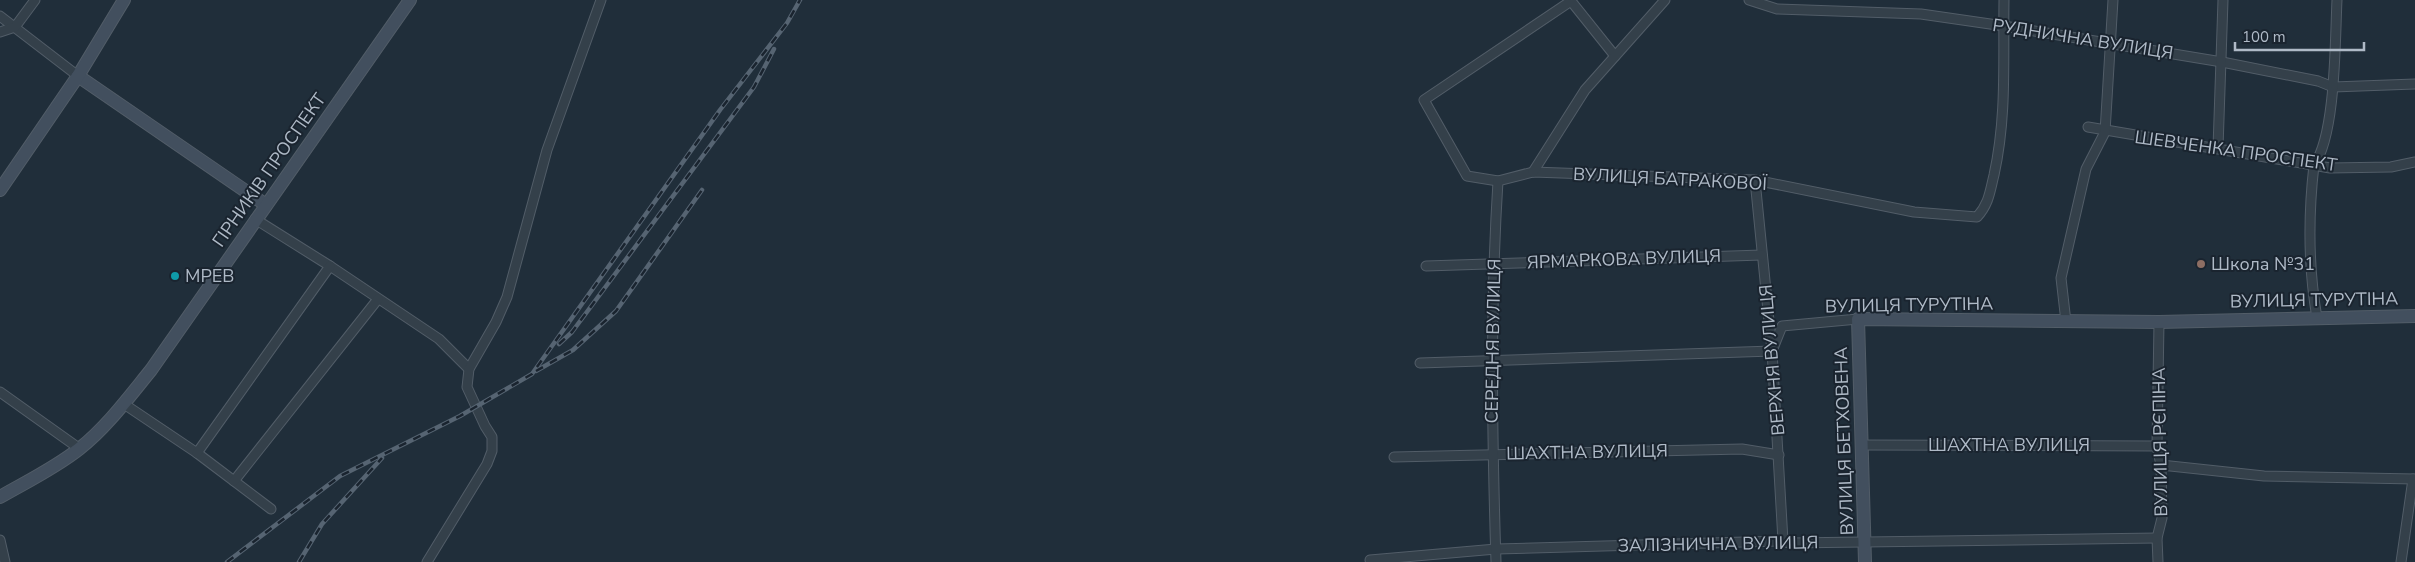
<svg xmlns="http://www.w3.org/2000/svg" width="2415" height="562" font-family="'Nunito Sans',sans-serif">
<style>
.lines{fill:none;stroke-linecap:round;stroke-linejoin:round}
.street-casing{stroke:#525d68;stroke-width:11}
.secondary-casing{stroke:#525d68;stroke-width:14}
.street{stroke:#34404a;stroke-width:9}
.secondary{stroke:#424f5e;stroke-width:12}
.rail-casing{stroke:#566472;stroke-width:4.5}
.rail{stroke:#1a242f;stroke-width:2.5;stroke-dasharray:8;stroke-linecap:butt}
.education-dot{fill:#8d6e63;stroke:#1a242f;stroke-width:2}
.culture-dot{fill:#0f9aa8;stroke:#1a242f;stroke-width:2}
.labels{text-anchor:middle;dominant-baseline:central;stroke-width:4;stroke-linejoin:round;paint-order:stroke}
.street-label{font-size:18px;fill:#afbac7;stroke:#1a242f}
.poi-label{font-size:18px;fill:#afbac7;stroke:#1a242f;text-anchor:start}
</style>
<rect width="100%" height="100%" fill="#202e3a"/>
<g class="lines">
<g class="street-casing">
<g id="street">
<path d="M1749,0L1777,9L1921,14L2004,26L2222,62L2318,81L2333,87L2415,84"/>
<path d="M0,16L78,76"/>
<path d="M0,32L15,27L35,0"/>
<path d="M1615,56L1571,1L1424,100L1467,176L1498,181L1533,172L1755,180L1914,212L1977,217C1989,204 1990,191 1994,175C2007,116 2003,60 2004,0"/>
<path d="M2088,127L2330,168L2391,167L2415,162"/>
<path d="M2218,148L2223,0"/>
<path d="M1533,172L1585,90L1665,0"/>
<path d="M1755,180L1772,351L1783,541"/>
<path d="M255,219L330,266L439,339L469,369"/>
<path d="M1426,266L1762,255"/>
<path d="M2317,318C2308,266 2308,217 2314,165C2336,135 2335,39 2337,0"/>
<path d="M2066,322L2061,278L2086,169L2105,132L2113,0"/>
<path d="M1420,363L1772,351L1782,326L1858,319"/>
<path d="M0,392L80,449"/>
<path d="M124,404L197,453L271,509"/>
<path d="M1861,445L2157,446"/>
<path d="M197,453L330,266"/>
<path d="M1394,457L1742,449L1779,455"/>
<path d="M2161,465L2264,476L2415,479"/>
<path d="M234,481L378,299"/>
<path d="M0,540L5,562"/>
<path d="M1370,560L1496,549L1783,541L1789,543L2157,538"/>
<path d="M427,562L487,464L492,451V437L485,426L467,387L469,369L496,322L507,297L547,150L601,0"/>
<path d="M1496,562C1492,435 1490,308 1498,181"/>
<path d="M2158,562L2157,538L2162,518L2161,465L2157,446L2159,322"/>
<path d="M2401,562L2413,479"/>
</g>
</g>
<g class="secondary-casing">
<g id="secondary">
<path d="M78,76L266,205"/>
<path d="M0,190L78,76L124,0"/>
<path d="M0,497C26,482 55,468 79,449C106,428 129,397 151,370L410,0"/>
<path d="M1865,562L1858,319L2159,322L2415,316"/>
</g>
</g>
<use href="#street" class="street"/>
<use href="#secondary" class="secondary"/>
<g class="rail-casing">
<g id="rail">
<path d="M559,344L572,332L754,87L774,49"/>
<path d="M536,371L573,350L616,311L702,190"/>
<path d="M227,562L340,476L460,416L532,374L720,110L787,23L800,0"/>
<path d="M299,562L322,524L382,458"/>
</g>
</g>
<use href="#rail" class="rail"/>
</g>
<circle class="education-dot" cx="2201" cy="264" r="5"/>
<circle class="culture-dot" cx="175" cy="276" r="5"/>
<g class="labels">
<g class="street-label">
<text transform="translate(2083 39) rotate(9)">РУДНИЧНА ВУЛИЦЯ</text>
<text transform="translate(2236 151) rotate(8)">ШЕВЧЕНКА ПРОСПЕКТ</text>
<text transform="translate(269 170) rotate(-55)">ГІРНИКІВ ПРОСПЕКТ</text>
<text transform="translate(1670 179) rotate(3)">ВУЛИЦЯ БАТРАКОВОЇ</text>
<text transform="translate(1624 259) rotate(-2)">ЯРМАРКОВА ВУЛИЦЯ</text>
<text transform="translate(2314 300) rotate(-1)">ВУЛИЦЯ ТУРУТІНА</text>
<text transform="translate(1909 305) rotate(-1)">ВУЛИЦЯ ТУРУТІНА</text>
<text transform="translate(1493 341) rotate(-89)">СЕРЕДНЯ ВУЛИЦЯ</text>
<text transform="translate(1772 360) rotate(-95)">ВЕРХНЯ ВУЛИЦЯ</text>
<text transform="translate(1844 441) rotate(-92)">ВУЛИЦЯ БЕТХОВЕНА</text>
<text transform="translate(2160 442) rotate(-91)">ВУЛИЦЯ РЄПІНА</text>
<text x="2009" y="445">ШАХТНА ВУЛИЦЯ</text>
<text transform="translate(1587 452) rotate(-1)">ШАХТНА ВУЛИЦЯ</text>
<text transform="translate(1718 544) rotate(-1)">ЗАЛІЗНИЧНА ВУЛИЦЯ</text>
</g>
<g class="poi-label">
<text x="2211" y="264">Школа №31</text>
<text x="185" y="276">МРЕВ</text>
</g>
</g>
<path d="M2235 42v8h129v-8" fill="none" stroke="#afbac7" stroke-width="2.5"/>
<text x="2242" y="42" font-size="15" fill="#afbac7" stroke="#1a242f" stroke-width="4" paint-order="stroke">100 m</text>
</svg>
